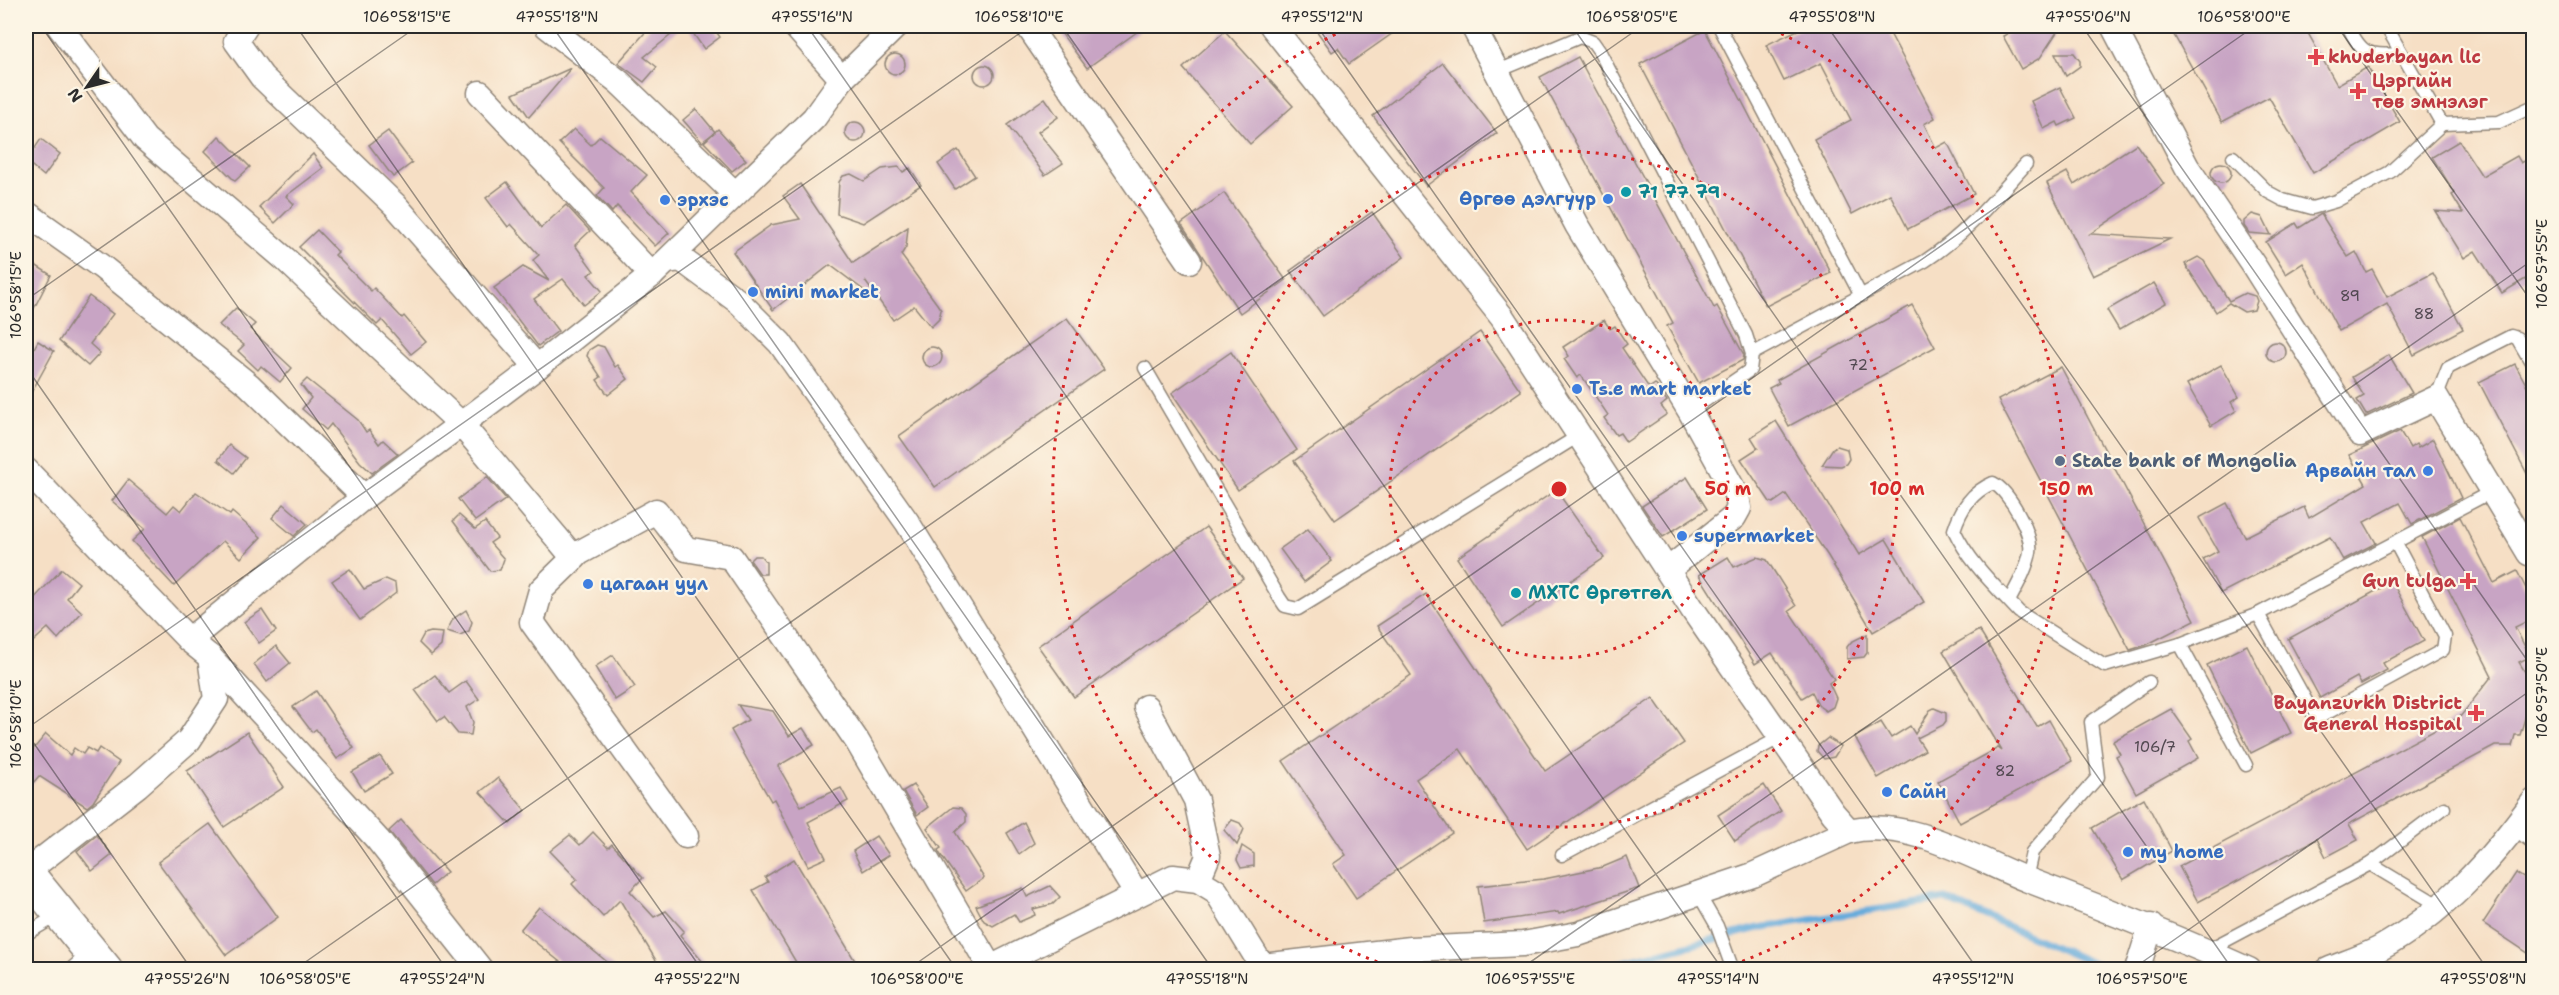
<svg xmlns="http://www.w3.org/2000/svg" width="2559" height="995" font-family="'Shantell Sans',sans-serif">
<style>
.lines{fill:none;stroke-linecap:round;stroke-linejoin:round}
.stream{stroke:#66abdb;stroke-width:7}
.building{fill:#c8a4c4}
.service-casing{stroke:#908578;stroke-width:15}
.minor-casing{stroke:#908578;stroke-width:27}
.primary-casing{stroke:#908578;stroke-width:36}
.service{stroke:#fff;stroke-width:12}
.minor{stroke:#fff;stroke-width:24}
.primary{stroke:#fff;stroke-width:33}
.ticks{fill:none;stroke:#2b2b2b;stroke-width:1.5;stroke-opacity:0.45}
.ring{fill:none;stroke:#d62828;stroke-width:3;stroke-dasharray:3 6}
.health-dot{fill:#e0444e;stroke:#fcf5e5;stroke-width:2}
.culture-dot{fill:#0f9aa8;stroke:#fcf5e5;stroke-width:2}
.shop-dot{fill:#3f7fe0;stroke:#fcf5e5;stroke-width:2}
.service-dot{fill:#5c6f8a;stroke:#fcf5e5;stroke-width:2}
.labels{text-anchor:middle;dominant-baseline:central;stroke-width:4.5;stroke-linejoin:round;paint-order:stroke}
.number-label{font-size:15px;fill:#524951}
.health-label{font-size:18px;font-weight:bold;fill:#be3a42;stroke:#fcf5e5;text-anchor:start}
.culture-label{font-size:18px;font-weight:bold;fill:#0d838f;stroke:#fcf5e5;text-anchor:start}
.shop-label{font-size:18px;font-weight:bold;fill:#366cbe;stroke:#fcf5e5;text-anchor:start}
.service-label{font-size:18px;font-weight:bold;fill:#4e5e75;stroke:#fcf5e5;text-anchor:start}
.centre{fill:#d62828;stroke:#fcf5e5;stroke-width:3}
.ring-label{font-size:18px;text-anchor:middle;font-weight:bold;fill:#d62828;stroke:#fcf5e5;stroke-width:4.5;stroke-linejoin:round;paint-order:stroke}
.neatline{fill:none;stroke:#2b2b2b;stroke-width:2}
.ticks-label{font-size:15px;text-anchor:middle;fill:#2b2b2b}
</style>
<rect width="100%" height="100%" fill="#fcf5e5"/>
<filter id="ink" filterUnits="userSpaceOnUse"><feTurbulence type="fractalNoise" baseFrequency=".0167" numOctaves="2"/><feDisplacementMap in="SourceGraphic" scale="12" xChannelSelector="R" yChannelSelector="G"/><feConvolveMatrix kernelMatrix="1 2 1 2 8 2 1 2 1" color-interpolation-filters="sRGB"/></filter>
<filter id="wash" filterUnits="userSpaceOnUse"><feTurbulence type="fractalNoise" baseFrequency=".008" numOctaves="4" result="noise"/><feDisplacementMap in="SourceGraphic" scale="24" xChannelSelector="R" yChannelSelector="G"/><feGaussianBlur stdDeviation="1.35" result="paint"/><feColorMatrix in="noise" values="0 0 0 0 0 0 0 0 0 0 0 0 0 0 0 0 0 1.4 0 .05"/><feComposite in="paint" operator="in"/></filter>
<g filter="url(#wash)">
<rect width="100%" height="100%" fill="#f6dfc5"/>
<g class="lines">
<path class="stream" d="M1593,970L1758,928L1945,899L2108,970"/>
</g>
<g id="blocks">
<g class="building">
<path d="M651,26H682L644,57L657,67L644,82L618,63Z"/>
<path d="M688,26H712L720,37L704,49Z"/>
<path d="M1056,26H1145L1087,68Z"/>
<path d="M1313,26H1403L1349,64L1338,48L1332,52Z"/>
<path d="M1806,26H1886L1935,118L1924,124L1936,148L1947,142L1974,194L1908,229L1890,194L1852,214L1814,139L1851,120L1821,63L1784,81L1766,45Z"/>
<path d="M2021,26H2061L2040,58L2021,69L2003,36Z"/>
<path d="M2169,26H2304L2337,85L2368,67L2400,122L2313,173L2269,97L2222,122Z"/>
<path d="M1705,30L1831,273L1766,306L1640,64Z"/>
<path d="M1225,31L1293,106L1250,144L1183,68Z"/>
<path d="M2055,53H2074L2080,61V66L2066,76Z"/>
<circle cx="895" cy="64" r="10"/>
<path d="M1578,57L1714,308L1717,306L1744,355L1743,360L1699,383L1667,326L1673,323L1540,77Z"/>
<path d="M1443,63L1497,133L1426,186L1373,116Z"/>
<circle cx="984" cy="75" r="10"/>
<path d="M571,68L529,117L513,94Z"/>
<path d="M2060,87L2076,118L2059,126L2057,122L2044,129L2031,101Z"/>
<path d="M1045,98L1058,117L1038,132L1063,163L1045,175L1007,125Z"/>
<path d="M696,109L715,132L702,142L683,120Z"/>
<circle cx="855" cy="132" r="10"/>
<path d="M574,129L591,145L600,136L647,175L631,192L669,233L655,246L617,206L612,212L597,196L604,188L559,143Z"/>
<path d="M718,129L746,160L732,171L704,142Z"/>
<path d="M388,131L412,163L393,177L369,145Z"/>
<path d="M219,136L250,167L235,181L205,151Z"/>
<path d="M41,139L60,154L44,176L26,161Z"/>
<path d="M2459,141L2482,176L2517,156L2521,163L2534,156V274L2502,293L2475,251L2464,258L2435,211L2463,213L2452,195L2455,193L2432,157Z"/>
<path d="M2136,144L2164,184L2090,234L2170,239L2093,276L2047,183L2067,172L2074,185Z"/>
<path d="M958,150L975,176L955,189L938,164Z"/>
<path d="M313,154L323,168L286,196L294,204L275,223L259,207Z"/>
<circle cx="2221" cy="173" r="10"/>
<path d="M899,167L903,172L910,168L921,185L863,223L837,214L839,182L843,176L851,174L864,181L882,169Z"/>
<path d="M507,182L541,228L566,205L590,231L575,245L594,271L588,275L602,291L584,305L563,279L534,299L558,331L538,346L494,288L523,267L549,281L533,260L539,255L511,224L508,227L486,198Z"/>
<path d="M800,184L853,263L908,227L906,247L901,255L937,304L941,310L939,319L931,327L914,306L893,320L865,281L875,295L873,297L830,265L773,310L733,252L771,225L800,219L783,196Z"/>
<path d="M1224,193L1286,280L1240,313L1181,224Z"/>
<path d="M1372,212L1404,257L1323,316L1290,271Z"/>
<path d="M2252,214L2262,217L2271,235L2249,233L2244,226V221Z"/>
<path d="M2321,214L2348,257L2356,252L2366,272L2372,269L2387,297L2433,273L2463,329L2414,355L2387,304L2339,331L2303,263L2286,274L2266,242L2296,223L2299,228Z"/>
<path d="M317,230L338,252L335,255L371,291L374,288L402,318L404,316L426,342L411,354L382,320L377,325L299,247Z"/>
<path d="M2198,257L2204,261L2229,301L2245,293L2255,296L2257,301L2254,310L2244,312L2229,303L2216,312L2185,264Z"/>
<path d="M32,263L51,275L26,324V275Z"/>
<path d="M2154,283L2166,303L2119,330L2107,310Z"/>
<path d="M89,296L113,314L90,344L100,353L88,366L59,341Z"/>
<path d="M1912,305L1935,347L1789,426L1769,388L1779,383L1777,380Z"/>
<path d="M236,308L255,324L250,329L292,368L280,382L261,366L258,370L238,351L244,345L219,325Z"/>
<path d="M1067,318L1104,369L935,487L899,436Z"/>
<path d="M1604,320L1610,329L1615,326L1627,344L1622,348L1649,388L1655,384L1667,401L1661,406L1667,414L1626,442L1620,433L1616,435L1604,418L1608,415L1581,375L1577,378L1564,359L1569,356L1563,347Z"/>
<path d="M1480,332L1521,391L1335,520L1294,461Z"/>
<path d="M38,341L54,351L26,402V363Z"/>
<circle cx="2276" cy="352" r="10"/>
<path d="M597,345L604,347L615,367L618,365L628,379L608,395L597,380L601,377L587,356L589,350Z"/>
<circle cx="932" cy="357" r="10"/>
<path d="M1231,352L1297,450L1238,490L1172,393Z"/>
<path d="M2389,355L2412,393L2366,415L2357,400L2364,396L2352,377Z"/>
<path d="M2515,364L2534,399V487L2479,382Z"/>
<path d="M2221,365L2239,397L2231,402L2236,411L2211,426L2187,384Z"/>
<path d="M2061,367L2195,620L2146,645L2130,650L1998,400Z"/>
<path d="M307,379L358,420L366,432L369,430L379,444L383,440L398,454L372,473L360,462L331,424L326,430L302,409L311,398L301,385Z"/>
<path d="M1776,421L1859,555L1886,539L1924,602L1873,632L1828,556L1786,494L1773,503L1770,502L1741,459L1758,448L1751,437Z"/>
<path d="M2400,431L2410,448L2416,444L2418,448L2433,439L2461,498L2412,524L2400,503L2364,522L2376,543L2343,560L2330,537L2221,593L2203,559L2218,551L2199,518L2227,503L2245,537L2304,507L2309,518L2366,484L2349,455Z"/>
<path d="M229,445L246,458L234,473L218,460Z"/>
<path d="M1837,446L1847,449L1849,459L1846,464L1841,466L1822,465L1833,448Z"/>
<path d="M487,477L506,499L475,521L458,499Z"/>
<path d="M1687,477L1707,509L1663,537L1642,506Z"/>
<path d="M128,480L167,513L174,505L181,511L196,492L230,515L232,512L261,537L241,558L223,541L174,586L132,541L145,529L112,501Z"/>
<path d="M1556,490L1604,558L1503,627L1457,558Z"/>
<path d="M284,504L307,524L294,536L272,518Z"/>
<path d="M459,515L475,529L485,522L497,538L490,543L504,559L500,570L490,571L453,521Z"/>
<path d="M2460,517L2494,583L2517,571L2534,604V618L2515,627L2530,657L2519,662L2530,680L2527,692L2532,694L2520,735H2515L2512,746H2495L2349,824L2358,840L2326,857L2317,839L2198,902L2179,866L2460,717L2492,676L2422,537Z"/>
<path d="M1206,527L1243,578L1074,697L1038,646Z"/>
<path d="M1308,529L1332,561L1304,582L1280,549Z"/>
<path d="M754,556H761L766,562V574H760L750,560Z"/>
<path d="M1728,557L1734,567L1757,557L1767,560L1796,606L1789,611L1834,679L1829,683L1836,698L1833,707L1826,711L1819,706L1812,692L1802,698L1772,653L1755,664L1699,575Z"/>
<path d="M62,569L79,583L67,598L82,612L58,639L48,628L26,648V607Z"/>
<path d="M350,569L364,589L386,579L395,583L396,593L360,620L332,581Z"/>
<path d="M2392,582L2424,641L2383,663L2387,670L2361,684L2357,677L2320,698L2288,639Z"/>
<path d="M1426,594L1545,771L1653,698L1684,743L1527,849L1460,749L1416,779L1452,833L1356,898L1333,864L1346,855L1283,761L1411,675L1377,626Z"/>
<path d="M262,610L276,631L259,643L244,622Z"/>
<path d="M466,610L472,622L469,631L460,635L447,631L453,619Z"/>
<path d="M1979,630L2037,727L2049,720L2072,761L1960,823L1938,781L1998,748L2002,751L1943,651Z"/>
<path d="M431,632L443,633L441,646L431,655L419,643L424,634Z"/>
<path d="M1867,634V653L1864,657L1847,659V647L1851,642Z"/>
<path d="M2247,645L2291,733L2251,753L2207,665Z"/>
<path d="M276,646L290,663L267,682L254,664Z"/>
<path d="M613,655L635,687L615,700L595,667Z"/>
<path d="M435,675L449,693L466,681L479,699L467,707L473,722L471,735L458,734L444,717L438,721L415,690Z"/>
<path d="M316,691L354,748L337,759L316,729L312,732L293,707Z"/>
<path d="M738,705L773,711L789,736L803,728L814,745L778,766L801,806L841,788L848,801L808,822L826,858L808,866L774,799L771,801L748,761L731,730L748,720Z"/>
<path d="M1934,708L1946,713V721L1943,725L1917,738L1925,750L1878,778L1855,737L1881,722L1891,738L1910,726L1915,734L1930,710Z"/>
<path d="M2171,709L2192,739L2189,741L2198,758L2136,793L2116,756L2120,754L2113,741Z"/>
<path d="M247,732L284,787L224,827L187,771Z"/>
<path d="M46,734L70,755L74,748L83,754L87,748L96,753L99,748L119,762L93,802L87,807L39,776L26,791V758Z"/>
<path d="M1828,738L1841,746L1834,757L1824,759L1817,751L1818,746Z"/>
<path d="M380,756L392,774L364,791L352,772Z"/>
<path d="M498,778L525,810L510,824L480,792Z"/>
<path d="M913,785L928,807L917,815L903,791Z"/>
<path d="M1764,785L1781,811L1735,841L1718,815Z"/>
<path d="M2144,798L2172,851L2123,880L2092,828Z"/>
<path d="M953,807L961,808L966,814V822L955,832L984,878L966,891L940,854L938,850L941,848L927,828Z"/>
<path d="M401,820L447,872L432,885L389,831Z"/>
<path d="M1232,820L1240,823L1244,829L1237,845L1224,830Z"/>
<path d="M1024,822L1034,843L1019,854L1007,833Z"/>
<path d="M210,824L278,917L226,955L158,862Z"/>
<path d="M593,832L608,848L612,844L643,878L630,891L654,917L666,911L684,931L680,935L709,969H661L620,900L603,917L572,884L577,879L550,851L570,835L580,845Z"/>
<path d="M97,835L112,855L92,871L77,851Z"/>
<path d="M876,836L889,855L863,871L853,851Z"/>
<path d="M1242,846L1254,854V866L1241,868L1237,860Z"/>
<path d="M1627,857L1639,888L1559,914L1558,912L1484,923L1478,886L1544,879L1603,867Z"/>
<path d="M794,859L860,969H800L753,890L768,882L765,877Z"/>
<path d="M2516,873L2534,885V957L2483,923Z"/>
<path d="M1050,886L1060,897L1053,904L1033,909L1035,915L1019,922L1014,914L993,926L984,921L976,906L1023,888L1027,897Z"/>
<path d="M539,907L616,969H569L520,930Z"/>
</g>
</g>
</g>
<g filter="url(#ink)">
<use href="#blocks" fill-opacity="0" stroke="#908578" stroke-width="1.5"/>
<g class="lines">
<g class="service-casing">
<g id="service">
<path d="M1719,26L1861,296"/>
<path d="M2348,26C2363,57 2369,55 2402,54"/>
<path d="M2386,26L2442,124L2499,122L2534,106"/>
<path d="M1498,71L1580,37L1593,42L1600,52L1746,335L1752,354L1750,370L1690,411"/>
<path d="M2233,157L2268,192L2283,200L2312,208L2336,201L2390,172L2442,124"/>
<path d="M1752,354L1925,261C1965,235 1994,200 2026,164"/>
<path d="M1145,368L1279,597L1285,606L1298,609L1580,435"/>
<path d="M2436,398L2448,368L2511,336L2517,338L2534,367"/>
<path d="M2395,542L2445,636L2443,650L2316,719L2258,614L2491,492"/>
<path d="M2009,601C2017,586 2027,569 2030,552C2033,534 2009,491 1993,483C1972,492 1961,508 1954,530C1969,562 1995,586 2019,612L2105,666L2180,644L2258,614"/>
<path d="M2180,644L2246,765"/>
<path d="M2514,828L2534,844"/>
<path d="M1562,855L1781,737"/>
<path d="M2370,864L2440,906"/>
<path d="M2026,879L2032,852L2098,777L2091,722L2149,682"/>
<path d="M1698,893L1717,926L1733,970"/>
<path d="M26,934L58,915"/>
<path d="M2206,951L2370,864L2444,808"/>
<path d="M70,970L90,952"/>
</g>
</g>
<g class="minor-casing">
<g id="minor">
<path d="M59,26L145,139L285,259L461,424L574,558"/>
<path d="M246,26L236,41L262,77L395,205L537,367"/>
<path d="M547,26L619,82L735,194"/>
<path d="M795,26L842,79"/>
<path d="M1028,26L1189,261"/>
<path d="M1272,26L1502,317L1693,610L1833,813L1849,831C1909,817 1974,859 2028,880C2102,908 2176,937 2249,970"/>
<path d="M1473,26L1577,225L1690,411L1737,496L1739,508L1734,517L1669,569"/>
<path d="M2113,26L2187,167L2254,266L2360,434L2436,398L2529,553H2534"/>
<path d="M480,93L652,275"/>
<path d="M26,213L102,267L249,385L364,497"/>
<path d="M668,261L681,259L739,302L780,343L907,522L1136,893"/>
<path d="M26,470L189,640"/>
<path d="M210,657L378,840L481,970"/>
<path d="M1146,707L1196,800L1208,856L1198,880"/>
<path d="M686,836L532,622L541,590L579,553L656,511L686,549L731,557L857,741L990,967"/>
<path d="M26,872L138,785L189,740L216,699L210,657L189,640L364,497L537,367L652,275L814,118L842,79L896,26"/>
<path d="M986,970L1173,877L1198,880L1216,891L1262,966L1411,949L1523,944L1578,934L1753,875L1849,831"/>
<path d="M2137,970L2151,926"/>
<path d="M2328,970C2345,963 2363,957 2379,949C2443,914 2492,859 2534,801"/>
</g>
</g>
<g class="primary-casing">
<path id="primary" d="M26,872L106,970"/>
</g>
<use href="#service" class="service"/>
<use href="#minor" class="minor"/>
<use href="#primary" class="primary"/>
</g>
</g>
<path class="ticks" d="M41,26L702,970M296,26L957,970M552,26L1213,970M807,26L1468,970M1062,26L1723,970M1317,26L1978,970M1572,26L2233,970M1827,26L2488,970M2082,26L2534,670M2337,26L2534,305M26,300L418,26M26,367L447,970M26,729L1030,26M26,732L192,970M294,970L1642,26M907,970L2255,26M1519,970L2534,259M2131,970L2534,688"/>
<g class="ring">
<circle cx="1559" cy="489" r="169"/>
<circle cx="1559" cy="489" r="338"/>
<path d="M1394 968A507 507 0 0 1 1353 26M1765 26A507 507 0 0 1 1724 968"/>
</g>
<g class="health-dot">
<path d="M2313 48h6v6h6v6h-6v6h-6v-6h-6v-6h6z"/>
<path d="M2355 82h6v6h6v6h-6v6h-6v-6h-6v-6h6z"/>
<path d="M2465 572h6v6h6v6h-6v6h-6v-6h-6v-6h6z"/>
<path d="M2473 704h6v6h6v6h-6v6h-6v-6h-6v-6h6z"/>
</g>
<g class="culture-dot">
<circle cx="1626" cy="192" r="6"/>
<circle cx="1516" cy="593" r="6"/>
</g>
<g class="shop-dot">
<circle cx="1608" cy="199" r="6"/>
<circle cx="665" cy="200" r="6"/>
<circle cx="753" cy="292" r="6"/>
<circle cx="1577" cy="389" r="6"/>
<circle cx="2428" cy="471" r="6"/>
<circle cx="1682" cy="536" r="6"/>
<circle cx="588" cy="584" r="6"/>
<circle cx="1887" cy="792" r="6"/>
<circle cx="2128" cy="852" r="6"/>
</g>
<circle class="service-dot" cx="2060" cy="461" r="6"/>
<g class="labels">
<g class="number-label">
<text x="2350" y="296">89</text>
<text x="2424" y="314">88</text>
<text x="1858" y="365">72</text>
<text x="2155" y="747">106/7</text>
<text x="2005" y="771">82</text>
</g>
<g class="health-label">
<text x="2328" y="57">khuderbayan llc</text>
<text x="2372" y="81">Цэргийн<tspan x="2372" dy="21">төв эмнэлэг</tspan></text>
<text x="2456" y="581" text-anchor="end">Gun tulga</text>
<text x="2462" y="703" text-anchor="end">Bayanzurkh District<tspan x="2462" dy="21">General Hospital</tspan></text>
</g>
<g class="culture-label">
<text x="1638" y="192">71 77 79</text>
<text x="1528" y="593">МХТС Өргөтгөл</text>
</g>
<g class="shop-label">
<text x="1596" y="199" text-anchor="end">Өргөө дэлгүүр</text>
<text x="677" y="200">эрхэс</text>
<text x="765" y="292">mini market</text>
<text x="1589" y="389">Ts.e mart market</text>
<text x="2416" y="471" text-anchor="end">Арвайн тал</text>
<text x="1694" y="536">supermarket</text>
<text x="600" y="584">цагаан уул</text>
<text x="1899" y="792">Сайн</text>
<text x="2140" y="852">my home</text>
</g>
<g class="service-label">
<text x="2072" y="461">State bank of Mongolia</text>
</g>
</g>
<circle cx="1559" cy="489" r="9" class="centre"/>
<g class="ring-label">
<text x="1728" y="495">50 m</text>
<text x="1897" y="495">100 m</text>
<text x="2066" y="495">150 m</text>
</g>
<rect width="2559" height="995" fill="none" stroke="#fcf5e5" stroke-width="66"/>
<g transform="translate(87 87) rotate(235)" stroke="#fcf5e5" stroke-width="4.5" paint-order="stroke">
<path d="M0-4.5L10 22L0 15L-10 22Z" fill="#2b2b2b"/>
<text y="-9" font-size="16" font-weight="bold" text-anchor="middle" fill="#2b2b2b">N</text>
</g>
<rect x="33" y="33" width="2493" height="929" class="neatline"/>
<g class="ticks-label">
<text x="407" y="22">106°58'15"E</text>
<text x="557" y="22">47°55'18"N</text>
<text x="812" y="22">47°55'16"N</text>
<text x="1019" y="22">106°58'10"E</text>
<text x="1322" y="22">47°55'12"N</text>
<text x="1632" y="22">106°58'05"E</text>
<text x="1832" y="22">47°55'08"N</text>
<text x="2088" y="22">47°55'06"N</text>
<text x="2244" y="22">106°58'00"E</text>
<text transform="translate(2542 264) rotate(-90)" y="5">106°57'55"E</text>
<text transform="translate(16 295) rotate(-90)" y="5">106°58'15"E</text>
<text transform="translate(2542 693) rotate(-90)" y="5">106°57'50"E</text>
<text transform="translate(16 724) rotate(-90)" y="5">106°58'10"E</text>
<text x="187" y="984">47°55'26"N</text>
<text x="305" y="984">106°58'05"E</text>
<text x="442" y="984">47°55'24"N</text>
<text x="697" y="984">47°55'22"N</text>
<text x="917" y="984">106°58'00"E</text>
<text x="1207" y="984">47°55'18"N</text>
<text x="1530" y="984">106°57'55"E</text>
<text x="1718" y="984">47°55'14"N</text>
<text x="1973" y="984">47°55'12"N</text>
<text x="2142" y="984">106°57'50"E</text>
<text x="2483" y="984">47°55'08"N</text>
</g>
</svg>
